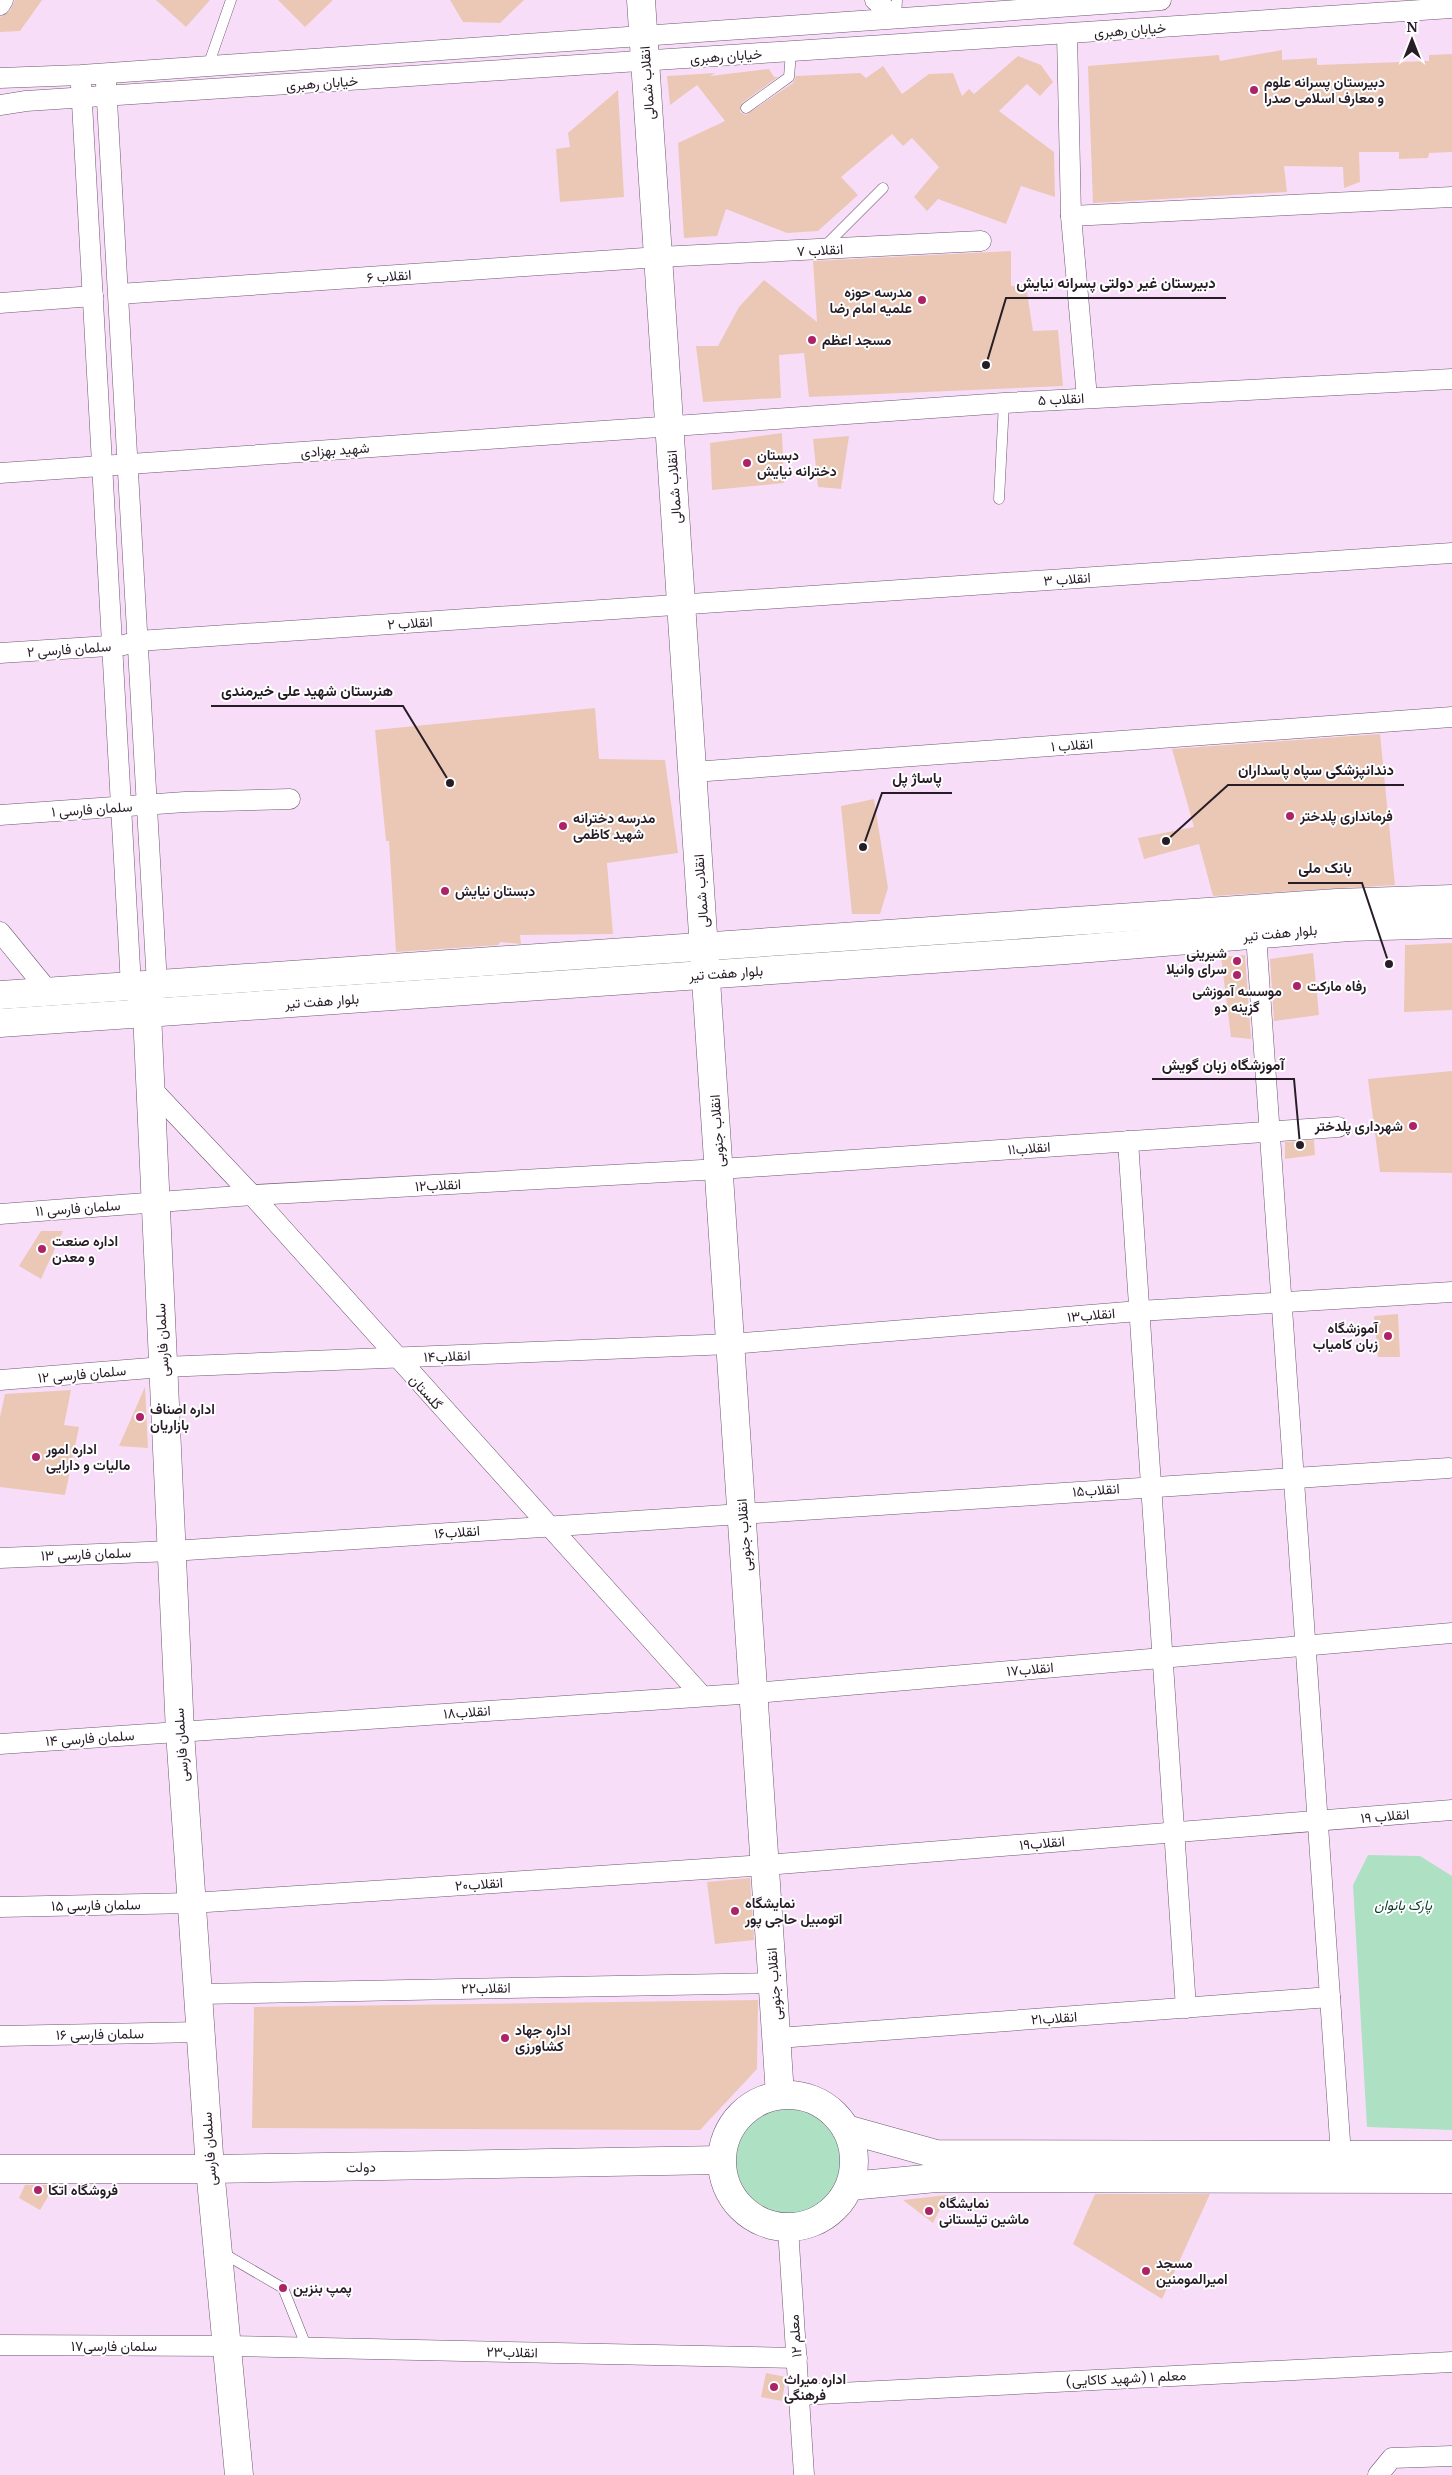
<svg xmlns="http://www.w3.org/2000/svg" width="1452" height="2475" font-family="Merriweather,Vazirmatn,serif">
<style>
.green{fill:#aee1c4}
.building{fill:#ebc8b5}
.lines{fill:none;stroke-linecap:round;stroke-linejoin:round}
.lane-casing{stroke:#6e576f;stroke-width:11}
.street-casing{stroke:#6e576f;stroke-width:21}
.secondary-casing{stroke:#6e576f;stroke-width:29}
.lane{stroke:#fff;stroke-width:10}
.street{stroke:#fff;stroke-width:20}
.secondary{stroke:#fff;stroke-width:28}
.poi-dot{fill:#ac2367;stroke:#fff;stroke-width:2}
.labels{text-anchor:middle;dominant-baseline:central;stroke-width:4;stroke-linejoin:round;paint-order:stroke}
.street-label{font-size:14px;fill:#271d27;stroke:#fff}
.poi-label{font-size:14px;font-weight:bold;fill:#271d27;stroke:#fff;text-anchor:start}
.park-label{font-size:14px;font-style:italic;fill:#083e28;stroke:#fff}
.leader{fill:none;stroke:#271d27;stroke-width:2}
.callout-dot{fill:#271d27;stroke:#fff;stroke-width:2}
.callout-label{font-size:15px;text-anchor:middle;font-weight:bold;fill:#271d27;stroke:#fff;stroke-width:4;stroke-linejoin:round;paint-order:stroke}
</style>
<rect width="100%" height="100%" fill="#f8ddf9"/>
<g class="green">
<path d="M1368,1855L1420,1856L1452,1876V2130L1367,2127L1353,1885Z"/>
<circle cx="789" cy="2162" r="57"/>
</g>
<g class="building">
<path d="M15,0H42L20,31L0,32V17L10,11Z"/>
<path d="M156,0H210L186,27Z"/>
<path d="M278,0H333L305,27Z"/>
<path d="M450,0H524L500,23L463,22Z"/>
<path d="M1282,50V60L1317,58V65L1429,61V55L1452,54V152L1429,153L1428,158L1399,159V152H1359L1360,182L1344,188L1343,167L1284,166L1287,192L1093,203L1088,66L1219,55L1220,61Z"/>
<path d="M1018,56L1041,65L1053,82L1040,96L1027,84L999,111L1054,152L1055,197L1021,186L1006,224L938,199L927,211L914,197L939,167L912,138L903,146L892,134L841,177L858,195L818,231L787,233L726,209L717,236L684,238L678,143L725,121L697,85L670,105L667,76L715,73L710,76L769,69L774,77H778L742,103L740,112L746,115L793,83L796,76L860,73L866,78L883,66L902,94L929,74L953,73L962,96L969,89L974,94Z"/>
<path d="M618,90L624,197L560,202L556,149L570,147L568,133Z"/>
<path d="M1011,251V286H1026L1033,331L1058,330L1063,386L809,397L804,353L779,355L781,398L703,402L696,346H718L739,307L764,280L817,322L813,261Z"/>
<path d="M782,433L784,483L712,490L710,443Z"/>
<path d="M849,436L841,489L818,487L813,439Z"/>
<path d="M595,708L599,759L665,760L678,853L607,863L613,934L520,935L521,944L500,942L499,945L396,952L389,841H386L375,730Z"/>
<path d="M1380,734L1395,885L1213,896L1199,844L1144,859L1138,838L1194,827L1172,749Z"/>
<path d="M874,799L888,888L880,914H852L841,806Z"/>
<path d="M1452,943V1010L1404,1012L1405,945Z"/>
<path d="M1313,953L1319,1015L1274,1021L1270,959Z"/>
<path d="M1245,955L1251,1039L1231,1037L1221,957Z"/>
<path d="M1452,1071V1173L1380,1172L1368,1079Z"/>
<path d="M1314,1140L1315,1155L1285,1159V1142Z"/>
<path d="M41,1231H63L41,1279L19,1266Z"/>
<path d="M1398,1314L1400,1357H1378L1374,1316Z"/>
<path d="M145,1387L148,1448L119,1446Z"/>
<path d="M71,1390L64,1425L79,1427L65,1495L0,1487V1417L5,1394Z"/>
<path d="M750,1878L754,1940L715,1944L707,1882Z"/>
<path d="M758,2000L757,2069L700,2130L252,2128L254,2007Z"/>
<path d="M25,2185H55L40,2210L19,2198Z"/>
<path d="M1095,2194H1210L1162,2299L1073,2244Z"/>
<path d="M947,2195L933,2223L903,2200Z"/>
<path d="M766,2373L786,2377L782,2401L761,2397Z"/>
</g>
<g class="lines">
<g class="lane-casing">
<g id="lane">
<path d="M896,17L897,0"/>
<path d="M208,66L231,0"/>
<path d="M746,108L789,77L791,52"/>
<path d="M824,247L883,188"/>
<path d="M999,499L1004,403"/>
<path d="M221,2252L283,2288L307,2348"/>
</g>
</g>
<g class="street-casing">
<g id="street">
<path d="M875,0L896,18"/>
<path d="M0,5L3,0"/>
<path d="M1067,34L1071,216L1087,398"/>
<path d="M0,78L81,75L1161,0"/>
<path d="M106,83L157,984L152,997"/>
<path d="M81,85L131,986L138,998"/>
<path d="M0,105L26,101L1452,8"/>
<path d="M1071,216L1452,197"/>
<path d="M119,294L659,257L981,241"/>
<path d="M0,303L93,296"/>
<path d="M0,473L1004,403L1452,379"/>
<path d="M0,653L124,645L138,641L1452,553"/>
<path d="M693,772L1452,717"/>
<path d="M0,815L185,802L290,799"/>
<path d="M0,932L49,992"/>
<path d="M1256,935L1341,2155"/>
<path d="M150,1087L252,1195L702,1696"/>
<path d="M1128,1141L1186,2008"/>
<path d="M0,1214L252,1195L720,1169L1338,1127"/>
<path d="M0,1380L163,1367L731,1344L1139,1311L1452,1292"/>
<path d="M0,1558L172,1551L1449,1468"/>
<path d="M0,1744L755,1693L1452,1633"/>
<path d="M0,1907L192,1903L766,1865L1452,1810"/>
<path d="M198,1994L774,1983"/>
<path d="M0,2036L201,2032"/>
<path d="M778,2038L1330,1997"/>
<path d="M788,2228L804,2475"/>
<path d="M0,2345L227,2346L797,2358"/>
<path d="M799,2395L1452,2362"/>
<path d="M1378,2475L1392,2458L1452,2456"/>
</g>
</g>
<g class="secondary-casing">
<g id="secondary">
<path d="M641,0L780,2095"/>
<path d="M0,995L1337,903L1452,899"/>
<path d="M147,1013L180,1732L210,2169L239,2475"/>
<path d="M0,1023L1066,950L1349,927L1452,924"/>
<circle cx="788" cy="2161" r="66"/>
<path d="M846,2129L936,2154L1452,2155"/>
<path d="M0,2169H210L721,2160"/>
<path d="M850,2186L936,2178L1452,2179"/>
</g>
</g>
<use href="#lane" class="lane"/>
<use href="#street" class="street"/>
<use href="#secondary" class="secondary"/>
</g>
<g class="poi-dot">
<circle cx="1254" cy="90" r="5"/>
<circle cx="922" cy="300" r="5"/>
<circle cx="812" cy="340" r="5"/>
<circle cx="747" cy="463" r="5"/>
<circle cx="1290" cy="816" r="5"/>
<circle cx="563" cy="826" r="5"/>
<circle cx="445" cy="891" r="5"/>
<circle cx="1237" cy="961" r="5"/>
<circle cx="1237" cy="975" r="5"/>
<circle cx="1297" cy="986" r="5"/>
<circle cx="1413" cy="1126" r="5"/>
<circle cx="42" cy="1249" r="5"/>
<circle cx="1388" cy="1336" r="5"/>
<circle cx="140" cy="1417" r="5"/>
<circle cx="36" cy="1457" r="5"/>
<circle cx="735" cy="1911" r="5"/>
<circle cx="505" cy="2038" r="5"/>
<circle cx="38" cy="2190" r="5"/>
<circle cx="929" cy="2211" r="5"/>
<circle cx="1146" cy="2271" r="5"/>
<circle cx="283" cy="2288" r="5"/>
<circle cx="774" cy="2387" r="5"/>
</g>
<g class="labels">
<g class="street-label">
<text transform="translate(1130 30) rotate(-4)">خیابان رهبری</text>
<text transform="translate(726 56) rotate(-4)">خیابان رهبری</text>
<text transform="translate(322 83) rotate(-4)">خیابان رهبری</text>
<text transform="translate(647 83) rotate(-94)">انقلاب شمالی</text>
<text transform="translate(820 250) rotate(-3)">انقلاب ۷</text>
<text transform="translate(389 276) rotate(-4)">انقلاب ۶</text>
<text transform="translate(1061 399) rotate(-3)">انقلاب ۵</text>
<text transform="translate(335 450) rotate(-4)">شهید بهزادی</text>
<text transform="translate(674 487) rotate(-94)">انقلاب شمالی</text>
<text transform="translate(1067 579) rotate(-4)">انقلاب ۳</text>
<text transform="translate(410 623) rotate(-4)">انقلاب ۲</text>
<text transform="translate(69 649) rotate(-4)">سلمان فارسی ۲</text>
<text transform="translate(1072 745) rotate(-4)">انقلاب ۱</text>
<text transform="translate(92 809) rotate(-4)">سلمان فارسی ۱</text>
<text transform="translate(701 891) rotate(-94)">انقلاب شمالی</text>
<text transform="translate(1280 933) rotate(-5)">بلوار هفت تیر</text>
<text transform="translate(726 973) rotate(-4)">بلوار هفت تیر</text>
<text transform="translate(322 1001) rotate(-4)">بلوار هفت تیر</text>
<text transform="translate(717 1131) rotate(-94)">انقلاب جنوبی</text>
<text transform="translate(1029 1148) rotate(-4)">انقلاب۱۱</text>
<text transform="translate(438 1185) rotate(-3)">انقلاب۱۲</text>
<text transform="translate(78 1208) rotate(-4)">سلمان فارسی ۱۱</text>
<text transform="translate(1091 1315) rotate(-5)">انقلاب۱۳</text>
<text transform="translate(162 1340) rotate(-93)">سلمان فارسی</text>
<text transform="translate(447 1356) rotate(-2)">انقلاب۱۴</text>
<text transform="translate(82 1374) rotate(-5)">سلمان فارسی ۱۲</text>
<text transform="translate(426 1392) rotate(48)">گلستان</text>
<text transform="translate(1096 1490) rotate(-4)">انقلاب۱۵</text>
<text transform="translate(457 1532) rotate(-4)">انقلاب۱۶</text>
<text transform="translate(744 1535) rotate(-94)">انقلاب جنوبی</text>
<text transform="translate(86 1554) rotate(-2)">سلمان فارسی ۱۳</text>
<text transform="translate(1030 1669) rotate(-5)">انقلاب۱۷</text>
<text transform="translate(467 1712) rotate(-4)">انقلاب۱۸</text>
<text transform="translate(90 1738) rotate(-4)">سلمان فارسی ۱۴</text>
<text transform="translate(181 1745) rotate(-94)">سلمان فارسی</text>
<text transform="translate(1385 1816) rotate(-5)">انقلاب ۱۹</text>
<text transform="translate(1042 1843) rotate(-5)">انقلاب۱۹</text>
<text transform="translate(479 1884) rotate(-4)">انقلاب۲۰</text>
<text transform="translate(96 1905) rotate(-1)">سلمان فارسی ۱۵</text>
<text transform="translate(774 1984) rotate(-94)">انقلاب جنوبی</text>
<text transform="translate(486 1988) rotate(-1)">انقلاب۲۲</text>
<text transform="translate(1054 2018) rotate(-4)">انقلاب۲۱</text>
<text transform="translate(100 2034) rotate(-1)">سلمان فارسی ۱۶</text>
<text transform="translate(209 2149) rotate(-94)">سلمان فارسی</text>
<text transform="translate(361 2167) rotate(-1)">دولت</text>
<text transform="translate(795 2336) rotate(-94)">معلم ۱۲</text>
<text x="114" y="2346">سلمان فارسی۱۷</text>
<text transform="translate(512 2352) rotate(1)">انقلاب۲۳</text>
<text transform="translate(1126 2378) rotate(-3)">معلم ۱ (شهید کاکایی)</text>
</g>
<g class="poi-label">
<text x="1264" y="82">دبیرستان پسرانه علوم<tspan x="1264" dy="16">و معارف اسلامی صدرا</tspan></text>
<text x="912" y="292" text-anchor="end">مدرسه حوزه<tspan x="912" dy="16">علمیه امام رضا</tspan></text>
<text x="822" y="340">مسجد اعظم</text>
<text x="757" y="455">دبستان<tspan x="757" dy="16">دخترانه نیایش</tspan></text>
<text x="1300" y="816">فرمانداری پلدختر</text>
<text x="573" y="818">مدرسه دخترانه<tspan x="573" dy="16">شهید کاظمی</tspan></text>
<text x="455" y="891">دبستان نیایش</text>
<text x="1227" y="953" text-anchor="end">شیرینی<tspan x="1227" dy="16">سرای وانیلا</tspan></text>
<text x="1307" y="986">رفاه مارکت</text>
<text x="1237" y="991" text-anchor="middle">موسسه آموزشی<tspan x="1237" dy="16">گزینه دو</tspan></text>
<text x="1403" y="1126" text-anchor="end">شهرداری پلدختر</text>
<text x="52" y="1241">اداره صنعت<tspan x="52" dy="16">و معدن</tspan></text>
<text x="1378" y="1328" text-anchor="end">آموزشگاه<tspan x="1378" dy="16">زبان کامیاب</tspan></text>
<text x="150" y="1409">اداره اصناف<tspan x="150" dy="16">بازاریان</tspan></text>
<text x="46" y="1449">اداره امور<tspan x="46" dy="16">مالیات و دارایی</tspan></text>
<text x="745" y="1903">نمایشگاه<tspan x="745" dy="16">اتومبیل حاجی پور</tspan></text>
<text x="515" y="2030">اداره جهاد<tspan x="515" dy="16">کشاورزی</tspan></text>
<text x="48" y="2190">فروشگاه اتکا</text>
<text x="939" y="2203">نمایشگاه<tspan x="939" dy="16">ماشین تیلستانی</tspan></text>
<text x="1156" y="2263">مسجد<tspan x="1156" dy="16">امیرالمومنین</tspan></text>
<text x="293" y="2288">پمپ بنزین</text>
<text x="784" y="2379">اداره میراث<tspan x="784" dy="16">فرهنگی</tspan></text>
</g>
<g class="park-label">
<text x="1403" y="1905">پارک بانوان</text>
</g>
</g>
<path class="leader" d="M986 365L1006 298H1226M450 783L403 706H211M1166 841L1228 785H1404M863 847L882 793H952M1389 964L1362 883H1288M1300 1145L1294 1079H1152"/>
<g class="callout-dot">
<circle cx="986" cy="365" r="5"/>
<circle cx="450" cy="783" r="5"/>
<circle cx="1166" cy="841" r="5"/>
<circle cx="863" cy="847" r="5"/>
<circle cx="1389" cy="964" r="5"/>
<circle cx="1300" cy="1145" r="5"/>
</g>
<g class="callout-label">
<text x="1116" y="288">دبیرستان غیر دولتی پسرانه نیایش</text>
<text x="307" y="696">هنرستان شهید علی خیرمندی</text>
<text x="1316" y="775">دندانپزشکی سپاه پاسداران</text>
<text x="917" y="783">پاساژ پل</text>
<text x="1325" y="873">بانک ملی</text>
<text x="1223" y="1070">آموزشگاه زبان گویش</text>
</g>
<g transform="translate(1412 40)" stroke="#ffffff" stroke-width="4" paint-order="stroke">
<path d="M0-4L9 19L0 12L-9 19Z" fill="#271d27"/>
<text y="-8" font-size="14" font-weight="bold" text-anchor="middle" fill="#271d27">N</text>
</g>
</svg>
